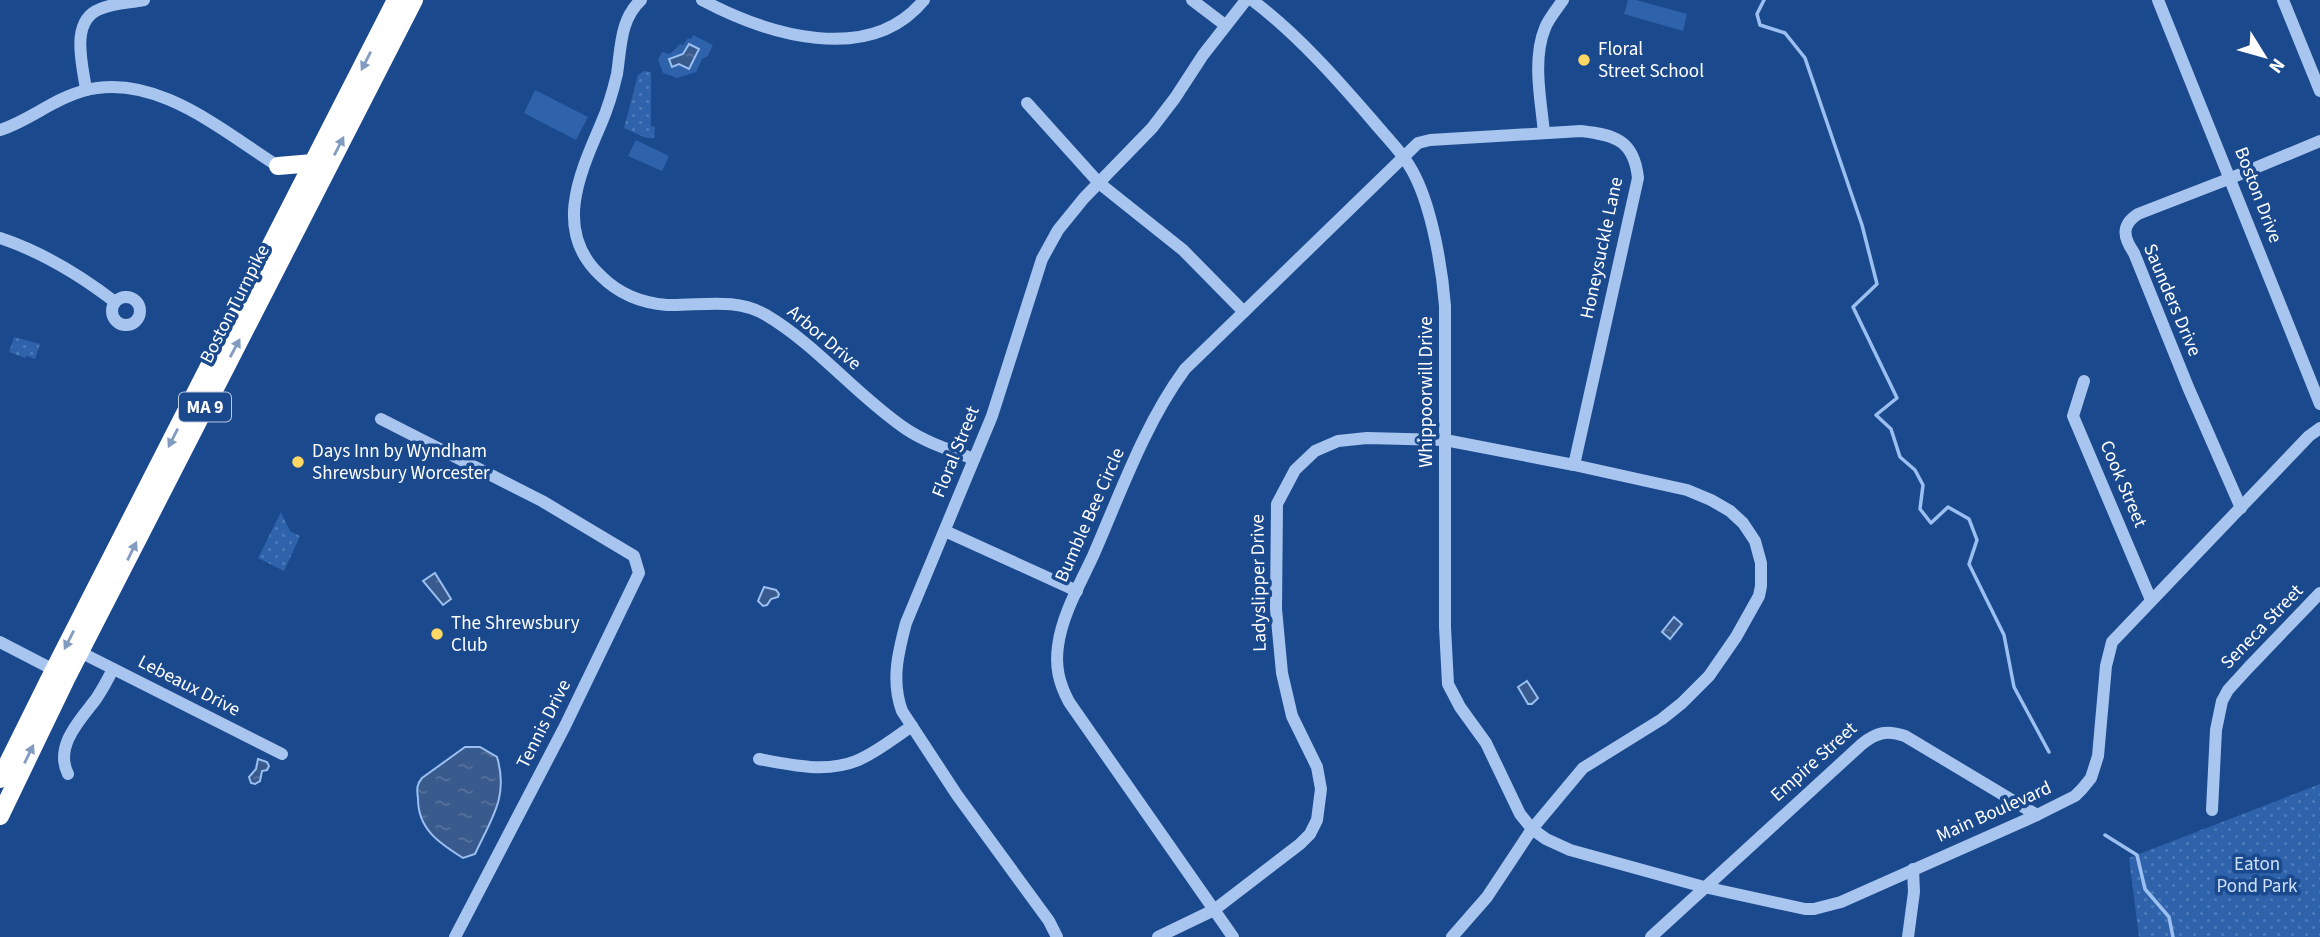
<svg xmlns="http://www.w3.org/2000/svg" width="2320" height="937" font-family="'Source Sans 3',sans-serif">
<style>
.green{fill:#2e62ab}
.park{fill:url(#park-dots)}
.water{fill:url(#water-ripples);stroke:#9abff0;stroke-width:2}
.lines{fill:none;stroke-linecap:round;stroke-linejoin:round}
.stream{stroke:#9abff0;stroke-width:3.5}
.minor{stroke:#a7c5ee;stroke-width:12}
.highway{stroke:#fff;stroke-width:18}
.oneway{fill:#829bc0}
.poi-dot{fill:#ffd763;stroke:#1b498d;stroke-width:2.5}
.labels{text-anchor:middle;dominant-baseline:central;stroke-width:7;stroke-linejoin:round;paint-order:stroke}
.shield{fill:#1b498d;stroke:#bbc8dd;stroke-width:2}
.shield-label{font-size:18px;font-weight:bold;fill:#fff}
.poi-label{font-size:19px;fill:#fff;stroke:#1b498d;text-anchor:start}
.street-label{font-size:19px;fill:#fff;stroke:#1b498d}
.park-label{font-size:19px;fill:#cde0fa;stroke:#1b498d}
</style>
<defs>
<pattern id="park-dots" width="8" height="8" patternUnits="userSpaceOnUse" patternTransform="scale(1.75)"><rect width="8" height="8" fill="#2e62ab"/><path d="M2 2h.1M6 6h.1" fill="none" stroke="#4d7ab8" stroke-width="1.8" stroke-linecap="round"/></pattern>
<pattern id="water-ripples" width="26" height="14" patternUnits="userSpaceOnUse" patternTransform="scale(1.75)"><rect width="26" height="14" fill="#395a8c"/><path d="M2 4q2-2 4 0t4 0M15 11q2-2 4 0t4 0" fill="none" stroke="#57739d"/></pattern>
</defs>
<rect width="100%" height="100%" fill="#1b498d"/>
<g class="green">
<path d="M1628,0H1636L1687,14L1683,31L1624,14Z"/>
<path d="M693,35L713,45L708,56L702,59L696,72L677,78L663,73L658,60L662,52L670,54L680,44L683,45L688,38L691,39Z"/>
<path d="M535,90L588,117L576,140L524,113Z"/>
<path d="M636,140L669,156L662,171L628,156Z"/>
</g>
<g class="park">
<path d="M644,71L651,72V126L655,127L654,138H646L624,128L638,75Z"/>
<path d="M14,337L40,344L35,359L27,356L25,358L9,352Z"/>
<path d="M281,512L290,531L300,536L284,571L258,558Z"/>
<path d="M2320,784V937H2139L2129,858Z"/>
</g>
<g class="water">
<path d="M689,44L699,49L689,69L679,64L672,67L669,59L683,54Z"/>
<path d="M435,573L451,599L443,605L423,581Z"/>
<path d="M764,587L776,590L779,594L778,597L771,599L767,605L763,606L758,601Z"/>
<path d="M1674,617L1682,624L1670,639L1662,632Z"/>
<path d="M1527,681L1538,698L1532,704H1528L1518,687Z"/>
<path d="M465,747H480L497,757C509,797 491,819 475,854L463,858C439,843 418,829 418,799C417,790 416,785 422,778Z"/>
<path d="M258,759L267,762L269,766L267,770L262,771L260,781L255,784L251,783L249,777L256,769Z"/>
</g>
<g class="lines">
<g class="stream">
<path d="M1764,0L1757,14L1760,25L1785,33L1805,58L1862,225L1877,284L1853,307L1897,398L1876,415L1891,429L1900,457L1915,470L1923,485L1920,509L1931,523L1948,507L1969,519L1977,540L1969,564L2004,635L2014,687L2049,752"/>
<path d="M2105,835L2137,855L2145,889L2169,917L2173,937"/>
</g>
<g class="minor">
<path d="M641,0C620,19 621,48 617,74C613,91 608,108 601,124C579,175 553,232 601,276C619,294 641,303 667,305C701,306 735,297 766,315C818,346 856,395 906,429C927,443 951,450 974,459"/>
<path d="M702,0C766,34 869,67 924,0"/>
<path d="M1192,0L1225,25"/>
<path d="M1252,0C1297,34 1336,78 1373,121C1387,138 1405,155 1415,176C1432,210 1442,267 1445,306V627L1448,684L1460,707L1486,743L1520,814L1532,829L1546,839L1570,850L1704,887L1805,909H1814L1841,902L2037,815L2075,796L2082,789L2091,778L2098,756L2106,666L2112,642L2309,436L2320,428"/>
<path d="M2158,0L2320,404"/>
<path d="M2283,0L2320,91"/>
<path d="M86,90C83,66 69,21 100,9C114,3 129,3 144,0"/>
<path d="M1027,103L1099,183L1183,250L1244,312"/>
<path d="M0,130C29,121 53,99 83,91C154,71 221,130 278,166"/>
<path d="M1544,133C1541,100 1532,60 1545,28C1549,18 1557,9 1563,0"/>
<path d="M0,238C42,252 80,275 115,302"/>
<circle cx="126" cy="311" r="14"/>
<path d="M2084,381L2073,416L2151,600"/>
<path d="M381,419L542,501L634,556L639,573L565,726L455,937"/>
<path d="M2241,508L2188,387L2134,253C2123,237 2121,225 2138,214L2231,178L2320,141"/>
<path d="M945,531L1077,591"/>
<path d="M0,642L54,670"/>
<path d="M80,652L282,754"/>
<path d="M759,759C790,765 826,773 856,761C876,753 894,738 912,726"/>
<path d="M68,774C54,746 80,720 96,699C102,690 108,679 113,669"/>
<path d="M2212,810L2216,730L2222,701L2228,690L2249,667L2320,593"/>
<path d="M1057,937L1049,921L957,795L902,711C891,681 898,653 906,623L992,416L1042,259L1058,230L1084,198L1152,128L1175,98L1203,55L1246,0"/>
<path d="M1158,937L1214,910L1300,844L1310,834L1317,820L1321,789L1317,767L1292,716L1282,673L1276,609L1277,504L1295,470L1315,451L1338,441L1367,438L1445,440L1574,465L1687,490L1711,500L1730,511L1743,523L1755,541L1761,563V586L1759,596L1736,637L1709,676L1682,703L1662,719L1583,768L1532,829L1487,897L1452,937"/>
<path d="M1233,937L1069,702C1059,683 1055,667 1058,646C1062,615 1080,584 1093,556C1121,492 1144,425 1185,369L1418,143L1430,140L1581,131C1615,135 1634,140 1638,178L1574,465"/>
<path d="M1651,937L1862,744C1877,732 1887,730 1905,736L2037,815"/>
<path d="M1908,937L1914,892L1913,869"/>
</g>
<g class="highway">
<path d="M278,166L313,163"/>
<path d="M0,779L54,670L396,0"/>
<path d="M0,816L65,681L414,0"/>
</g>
</g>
<defs><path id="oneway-solid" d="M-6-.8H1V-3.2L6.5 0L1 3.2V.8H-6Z" transform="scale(1.75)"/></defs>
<g class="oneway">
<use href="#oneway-solid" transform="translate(366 61) rotate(117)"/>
<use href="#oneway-solid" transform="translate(339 146) rotate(-63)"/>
<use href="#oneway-solid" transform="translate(235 348) rotate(-62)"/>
<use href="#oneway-solid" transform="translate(173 438) rotate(117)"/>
<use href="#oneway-solid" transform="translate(132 551) rotate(-64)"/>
<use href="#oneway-solid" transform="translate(69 640) rotate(117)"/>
<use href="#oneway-solid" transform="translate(29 754) rotate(-64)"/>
</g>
<g class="poi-dot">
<circle cx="1584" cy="60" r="7"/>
<circle cx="298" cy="462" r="7"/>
<circle cx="437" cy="634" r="7"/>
</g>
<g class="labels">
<rect class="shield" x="179" y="392.5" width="52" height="29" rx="5"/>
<g class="shield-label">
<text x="205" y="407">MA 9</text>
</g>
<g class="poi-label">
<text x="1598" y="49">Floral<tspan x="1598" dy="22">Street School</tspan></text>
<text x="312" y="451">Days Inn by Wyndham<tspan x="312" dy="22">Shrewsbury Worcester</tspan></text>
<text x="451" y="623">The Shrewsbury<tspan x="451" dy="22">Club</tspan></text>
</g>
<g class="street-label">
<text transform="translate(2258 195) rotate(69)">Boston Drive</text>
<text transform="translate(1602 248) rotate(-78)">Honeysuckle Lane</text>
<text transform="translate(2172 300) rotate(67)">Saunders Drive</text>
<text transform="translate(235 304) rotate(-63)">Boston Turnpike</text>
<text transform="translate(824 338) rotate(40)">Arbor Drive</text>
<text transform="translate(1426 392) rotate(-90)">Whippoorwill Drive</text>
<text transform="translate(956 452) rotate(-68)">Floral Street</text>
<text transform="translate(2123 484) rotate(67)">Cook Street</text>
<text transform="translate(1090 515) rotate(-66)">Bumble Bee Circle</text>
<text transform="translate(1259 583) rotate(-91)">Ladyslipper Drive</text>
<text transform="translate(2262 627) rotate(-46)">Seneca Street</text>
<text transform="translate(189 686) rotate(27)">Lebeaux Drive</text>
<text transform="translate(544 724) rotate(-63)">Tennis Drive</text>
<text transform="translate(1814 762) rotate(-42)">Empire Street</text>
<text transform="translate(1994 812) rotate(-24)">Main Boulevard</text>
</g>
<g class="park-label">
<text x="2257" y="864">Eaton<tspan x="2257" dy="22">Pond Park</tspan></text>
</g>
</g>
<g transform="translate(2264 56) rotate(127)" stroke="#1b498d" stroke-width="5" paint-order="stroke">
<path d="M0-5L12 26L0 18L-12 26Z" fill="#ffffff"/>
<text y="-10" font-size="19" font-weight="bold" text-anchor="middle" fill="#ffffff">N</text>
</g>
</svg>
